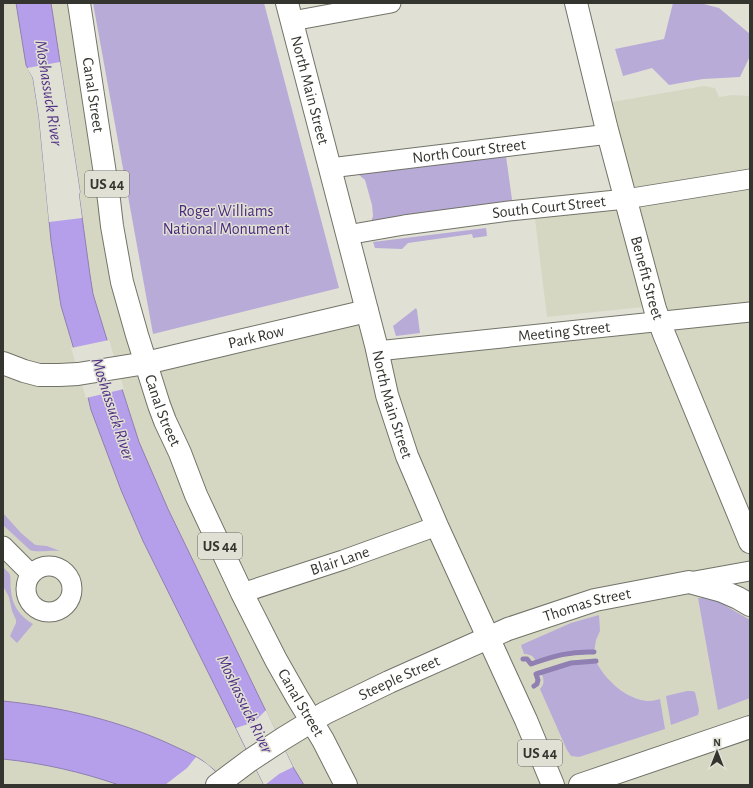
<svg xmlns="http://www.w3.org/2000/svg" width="753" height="788" font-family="'Alegreya Sans',sans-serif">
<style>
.built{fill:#d5d7c3}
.green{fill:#b8abd8}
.water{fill:#b69fea;stroke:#8f7fb2}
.pier{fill:#e0e1d4}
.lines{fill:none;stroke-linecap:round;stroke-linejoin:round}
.stream{stroke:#8f7fb2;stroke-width:5}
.minor-casing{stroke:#727368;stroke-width:21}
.tertiary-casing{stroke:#727368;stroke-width:24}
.primary-casing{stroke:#727368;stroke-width:24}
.minor{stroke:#fff;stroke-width:19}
.tertiary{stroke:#fff;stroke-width:22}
.primary{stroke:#fff;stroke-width:22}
.labels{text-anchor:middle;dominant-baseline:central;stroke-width:3;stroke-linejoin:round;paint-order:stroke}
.shield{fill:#e0e1d4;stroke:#686961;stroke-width:1}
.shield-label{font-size:15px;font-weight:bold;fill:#353530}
.street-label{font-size:16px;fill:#353530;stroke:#e0e1d4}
.park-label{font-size:16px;fill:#4b287f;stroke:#e0e1d4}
.water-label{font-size:17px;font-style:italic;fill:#523086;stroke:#e0e1d4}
</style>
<rect width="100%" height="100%" fill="#e0e1d4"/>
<g class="built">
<path d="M3,3H82L146,362L365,317L386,355L664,324L606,103L704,86L715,88L719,97L732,95L750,96V785H3Z"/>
<path d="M618,207L643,307L547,317L535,219Z"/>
</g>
<g class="green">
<path d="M93,3H264L339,288L153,334Z"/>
<path d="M673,3H700L719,8L750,34V56L740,77L703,79L669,85L652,68L623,76L615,49L664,39Z"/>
<path d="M506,156L513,207L370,225L373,216L372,205L365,180L358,174Z"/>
<path d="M486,228L487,236L473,238L472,234L408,243L402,249L375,248L373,242Z"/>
<path d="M416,308L417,310L420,333L396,336L393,326Z"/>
<path d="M3,513L21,533L34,544L36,545L47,546L60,551C50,550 38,553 30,550L3,525Z"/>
<path d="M3,567L9,573L10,575C11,581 10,586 11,591C12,606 21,617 33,624L17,643L10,636L16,623V620L12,611L9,597L3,586Z"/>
<path d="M698,598H707L716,600L750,620V698L718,710Z"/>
<path d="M599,615L600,631L596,640L594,652C572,651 557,655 536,662C534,656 530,654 524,654L521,645L571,623Z"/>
<path d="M582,661H596C604,679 627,700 648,701C652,701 656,700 660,699L665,729L579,757L571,756L567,750L540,689C545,684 544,679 541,672L571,663Z"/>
<path d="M687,691H692L695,692L699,710L698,715L671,725L666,696Z"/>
</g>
<g class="water">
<path d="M16,3H51L80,192L79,195L90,275L93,294L122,389L139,442L168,509L293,767L304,785H264L143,541L121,490L91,410L87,393L61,306L51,241L39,117L33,78L26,65Z"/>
<path d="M3,701C62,707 122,721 176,747C187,752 199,757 208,765C216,771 223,778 230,785H119C82,772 42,763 3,759Z"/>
</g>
<g class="pier">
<path d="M60,62L80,192L79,195L82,218L49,222L39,117L33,78L27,68Z"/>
<path d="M109,340L124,389L86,398L71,348Z"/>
<path d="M266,710L293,767L279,774L265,785H264L236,728L254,722Z"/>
<path d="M196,757L207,764L230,785H165L187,768Z"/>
</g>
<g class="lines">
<g class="stream">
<path d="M523,659H527L531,664C554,656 570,651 594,652"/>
<path d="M534,686L537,684L538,680L536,674L571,663L596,661"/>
</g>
<g class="minor-casing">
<g id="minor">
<path d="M292,21L391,3"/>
<path id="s1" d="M330,168L609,134"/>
<path id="s2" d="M347,235L404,225L509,211L626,199L750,179"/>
<path id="s3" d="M377,351L750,312"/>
<path d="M3,546L31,574"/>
<circle cx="49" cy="589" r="23"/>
<path d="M689,582L750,571"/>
<path id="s4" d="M242,593L343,560L437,526"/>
</g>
</g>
<g class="tertiary-casing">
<g id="tertiary">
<path id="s5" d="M576,3L606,126L655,309L664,334L750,542"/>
<path id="s6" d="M3,363L24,371L39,375H59L78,374L146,363L222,345L367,311"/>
</g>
</g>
<g class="primary-casing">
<g id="primary">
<path id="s7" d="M79,3L109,200L112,226L122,282L137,335L159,405L165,421L180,453L196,495L242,593L276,660L297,697L323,740L346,785"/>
<path id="s8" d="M287,3L376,345L387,395L407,456L437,526L526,720L553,785"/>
<path id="s9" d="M217,785L249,761L284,738L325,713L389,682L508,629L595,600L689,582L722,591L738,598L750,605"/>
<path d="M580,785L750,727"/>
</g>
</g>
<use href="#minor" class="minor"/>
<use href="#tertiary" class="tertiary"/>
<use href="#primary" class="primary"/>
</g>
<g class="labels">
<g class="shield">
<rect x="85" y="171" width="44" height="26" rx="3"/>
<rect x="198" y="533" width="44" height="26" rx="3"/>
<rect x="518" y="740" width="44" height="26" rx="3"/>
</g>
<g class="shield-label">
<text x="107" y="184">US 44</text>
<text x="220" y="546">US 44</text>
<text x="540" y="753">US 44</text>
</g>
<g class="street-label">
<text stroke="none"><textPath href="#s8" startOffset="90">North Main Street</textPath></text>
<text stroke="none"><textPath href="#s7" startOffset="93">Canal Street</textPath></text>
<text stroke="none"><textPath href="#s1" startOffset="140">North Court Street</textPath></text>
<text stroke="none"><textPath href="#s2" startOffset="204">South Court Street</textPath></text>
<text stroke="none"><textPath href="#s5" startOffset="284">Benefit Street</textPath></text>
<text stroke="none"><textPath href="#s3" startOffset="188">Meeting Street</textPath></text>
<text stroke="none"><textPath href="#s6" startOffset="259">Park Row</textPath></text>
<text stroke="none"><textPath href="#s8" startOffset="415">North Main Street</textPath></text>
<text stroke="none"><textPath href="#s7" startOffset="417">Canal Street</textPath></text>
<text stroke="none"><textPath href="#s4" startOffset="103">Blair Lane</textPath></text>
<text stroke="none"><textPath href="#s9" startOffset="414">Thomas Street</textPath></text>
<text stroke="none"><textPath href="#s9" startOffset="212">Steeple Street</textPath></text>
<text stroke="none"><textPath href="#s7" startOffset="741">Canal Street</textPath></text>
</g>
<g class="park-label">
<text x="226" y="211">Roger Williams<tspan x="226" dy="18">National Monument</tspan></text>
</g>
<g class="water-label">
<text transform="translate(49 93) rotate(81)">Moshassuck River</text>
<text transform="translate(113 409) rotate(72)">Moshassuck River</text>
<text transform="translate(245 704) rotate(64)">Moshassuck River</text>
</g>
</g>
<rect width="753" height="788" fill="none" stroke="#353530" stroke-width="8"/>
<g transform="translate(717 752)" stroke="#e0e1d4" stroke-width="3" paint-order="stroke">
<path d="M0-3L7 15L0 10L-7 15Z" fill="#353530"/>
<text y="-6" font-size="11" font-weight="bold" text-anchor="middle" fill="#353530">N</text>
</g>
</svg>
